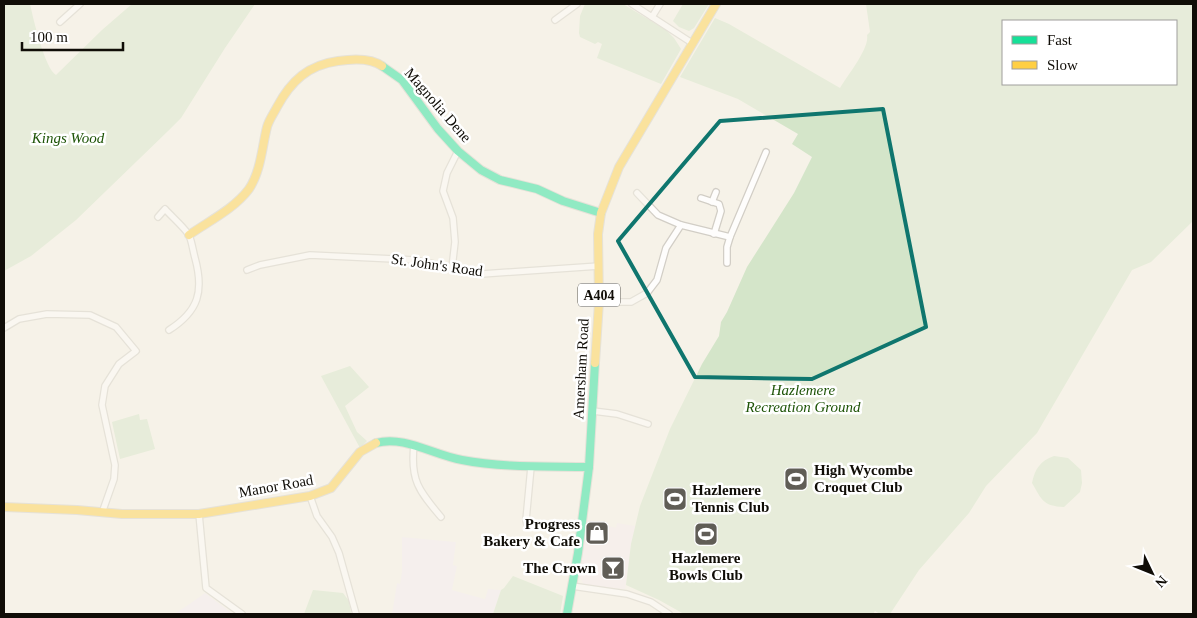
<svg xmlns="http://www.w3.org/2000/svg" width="1197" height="618" font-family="'Times New Roman',serif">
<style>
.commercial{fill:#f6ebf0}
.education{fill:#f3ecf3}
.green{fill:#d4e5c9;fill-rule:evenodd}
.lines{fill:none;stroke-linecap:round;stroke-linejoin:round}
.street-casing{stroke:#d2cec6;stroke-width:8}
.fast-casing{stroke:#d2cec6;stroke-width:10}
.slow-casing{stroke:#d2cec6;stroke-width:10}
.street{stroke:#fefdfc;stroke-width:5.5}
.fast{stroke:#16e098;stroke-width:8}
.slow{stroke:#ffcf43;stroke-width:8}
.marked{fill:none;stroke:#0f766e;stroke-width:4;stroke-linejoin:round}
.labels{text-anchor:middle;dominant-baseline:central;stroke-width:5;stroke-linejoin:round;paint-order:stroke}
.shield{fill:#fff;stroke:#585651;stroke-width:1}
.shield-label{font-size:14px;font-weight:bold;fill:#100d07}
.street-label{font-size:15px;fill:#100d07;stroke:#fff}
.park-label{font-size:15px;font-style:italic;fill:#1d5306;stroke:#fff}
.poi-label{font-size:15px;font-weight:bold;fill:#100d07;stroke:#fff;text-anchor:start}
</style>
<rect width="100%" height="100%" fill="#f6f2e8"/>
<path class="commercial" d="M588,520L616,528L617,523L635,526L625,589L584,585L578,574Z"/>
<g class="education">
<path d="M402,537L456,542L453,565L457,566L452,590L485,599L488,589L501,590L493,614H392L397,583L400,584L402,571Z"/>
<path d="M205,593L233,614H174L188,605Z"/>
</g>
<g class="green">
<path d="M4,4H30C33,18 45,69 56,75L102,30L132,4H255L225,48L181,118L168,131L76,220L31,256L4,271Z"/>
<path d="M585,4H623L666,30L674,38L681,49L661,84L597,58L602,44L598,42L595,44L580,37L579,33L580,16Z"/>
<path d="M683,4H709L694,28L689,31L679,27L673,21Z"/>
<path d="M866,4H1193V221L1151,262L1132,270L1037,433L986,486L969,513L919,570L890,614H880L875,611L873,614H684L659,600L626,585L631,544L640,506L670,429L702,364L719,336L721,322L727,312L747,267L794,193L812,157L792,144L798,134L738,99L680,77L715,18L729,24L840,88C847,76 870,48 867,35L870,32ZM1003,21H1176V84H1003Z"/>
<path d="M350,366L369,387L345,406L357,432L367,441L360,448L321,376Z"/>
<path d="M139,414L140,420L147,419L155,449L120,459L112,422Z"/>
<path d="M1054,456L1068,458L1081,470L1082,483L1080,492L1064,507C1043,506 1042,500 1032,483C1035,469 1040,461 1054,456Z"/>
<path d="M513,576L563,596L560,614H493L501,590L504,588Z"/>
<path d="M313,590L343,593L349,601L351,614H304Z"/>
</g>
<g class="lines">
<g class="street-casing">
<g id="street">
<path d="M632,4L692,43"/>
<path d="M652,17L660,4"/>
<path d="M555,20L577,4"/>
<path d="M60,22L80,4"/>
<path d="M637,193L658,215L681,225"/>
<path d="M701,198L719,204L721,211L714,234"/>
<path d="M712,202L716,192"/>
<path d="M158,217L165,209C172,217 183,226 189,235C192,242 193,251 195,258C204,291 199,311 169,330"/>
<path d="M727,263V247L730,237"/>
<path d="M452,268L455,242L453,218L443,191L447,173L458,151"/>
<path d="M247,270L260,265L310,255L415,260L482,274L599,266"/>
<path d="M599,302H631L647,293L657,280L666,248L681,225L730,237L766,152"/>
<path d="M4,328L19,319L47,314L90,315L116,327L136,351L119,364L105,386L102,405L115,465L114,479L102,513"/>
<path d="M593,411L617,414L648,424"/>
<path d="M414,445C410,480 419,491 441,517"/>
<path d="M310,496L317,516L332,537L339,553L356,614"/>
<path d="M199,514L206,588L242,614"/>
<path d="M527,525L526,520L531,467"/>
<path d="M572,586L627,594L651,602L669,614"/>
</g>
</g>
<g class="fast-casing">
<g id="fast">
<path d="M382,66L402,80L438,129L458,151L481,170L500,180L537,189L563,201L601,213"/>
<path d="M376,443C404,435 433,455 462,460C503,468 547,466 589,467"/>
<path d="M567,614L578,553L589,467L595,363"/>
</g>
</g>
<g class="slow-casing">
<g id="slow">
<path d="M189,235C209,221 234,209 249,189C261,171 262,147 267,127C269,120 274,113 277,107C291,81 308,65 338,61C351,59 371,58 382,66"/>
<path d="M595,363L599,302L598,234L601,213L619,167L716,4"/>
<path d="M4,507L77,510L122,514H199L310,496L331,488L360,452L376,443"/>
</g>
</g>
<use href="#street" class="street"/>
<use href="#fast" class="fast"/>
<use href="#slow" class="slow"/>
</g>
<path d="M0 0H1197V618H0ZM883,109L926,327L812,379L695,377L618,241L720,121Z" fill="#f6f2e8" fill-opacity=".55" fill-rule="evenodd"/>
<path class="marked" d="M883,109L926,327L812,379L695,377L618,241L720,121Z"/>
<defs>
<g id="stadium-square" transform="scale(1.25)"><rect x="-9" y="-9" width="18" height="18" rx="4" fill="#605d56" stroke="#fff"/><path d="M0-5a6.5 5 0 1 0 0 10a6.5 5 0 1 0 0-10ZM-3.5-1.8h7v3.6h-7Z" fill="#fff"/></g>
<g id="shop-square" transform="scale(1.25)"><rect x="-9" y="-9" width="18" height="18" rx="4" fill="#605d56" stroke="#fff"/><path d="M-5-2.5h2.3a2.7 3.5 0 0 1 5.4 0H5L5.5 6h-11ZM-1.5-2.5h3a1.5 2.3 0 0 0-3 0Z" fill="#fff"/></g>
<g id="bar-square" transform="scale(1.25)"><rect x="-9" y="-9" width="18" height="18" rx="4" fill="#605d56" stroke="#fff"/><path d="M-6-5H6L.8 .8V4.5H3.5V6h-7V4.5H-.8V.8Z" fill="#fff"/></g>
</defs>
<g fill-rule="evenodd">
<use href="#stadium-square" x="796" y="479"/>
<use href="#stadium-square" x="675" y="499"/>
<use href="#shop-square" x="597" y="533"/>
<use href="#stadium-square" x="706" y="534"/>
<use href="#bar-square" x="613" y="568"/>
</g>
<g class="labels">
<rect class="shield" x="578" y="283.5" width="42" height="23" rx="4"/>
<g class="shield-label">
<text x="599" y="295">A404</text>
</g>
<g class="street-label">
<text transform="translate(438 105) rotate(49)">Magnolia Dene</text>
<text transform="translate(437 265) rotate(8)">St. John's Road</text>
<text transform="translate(581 369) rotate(-87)">Amersham Road</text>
<text transform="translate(276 486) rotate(-10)">Manor Road</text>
</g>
<g class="park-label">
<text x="68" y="138">Kings Wood</text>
<text x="803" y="390">Hazlemere<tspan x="803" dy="17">Recreation Ground</tspan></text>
</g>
<g class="poi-label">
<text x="814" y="470">High Wycombe<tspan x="814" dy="17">Croquet Club</tspan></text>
<text x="692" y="490">Hazlemere<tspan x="692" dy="17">Tennis Club</tspan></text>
<text x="580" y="524" text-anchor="end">Progress<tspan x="580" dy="17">Bakery &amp; Cafe</tspan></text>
<text x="706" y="558" text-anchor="middle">Hazlemere<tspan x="706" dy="17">Bowls Club</tspan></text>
<text x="596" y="568" text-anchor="end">The Crown</text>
</g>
</g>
<rect width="1197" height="618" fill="none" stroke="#100d07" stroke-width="10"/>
<rect x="1002" y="20" width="175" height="65" fill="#ffffff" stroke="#9f9e9c"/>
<rect x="1012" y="36" width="25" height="8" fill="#16e098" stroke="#9f9e9c"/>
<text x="1047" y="45" font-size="15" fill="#100d07">Fast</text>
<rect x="1012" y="61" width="25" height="8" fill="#ffcf43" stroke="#9f9e9c"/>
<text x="1047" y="70" font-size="15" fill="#100d07">Slow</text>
<g transform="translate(1152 573) rotate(133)" stroke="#ffffff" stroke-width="4" paint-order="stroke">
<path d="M0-4L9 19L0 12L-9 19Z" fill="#100d07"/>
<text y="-8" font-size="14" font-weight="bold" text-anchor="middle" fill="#100d07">N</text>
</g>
<path d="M22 42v8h101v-8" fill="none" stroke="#100d07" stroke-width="2.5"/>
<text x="30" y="42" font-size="15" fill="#100d07" stroke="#ffffff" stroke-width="4" paint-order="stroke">100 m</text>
</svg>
